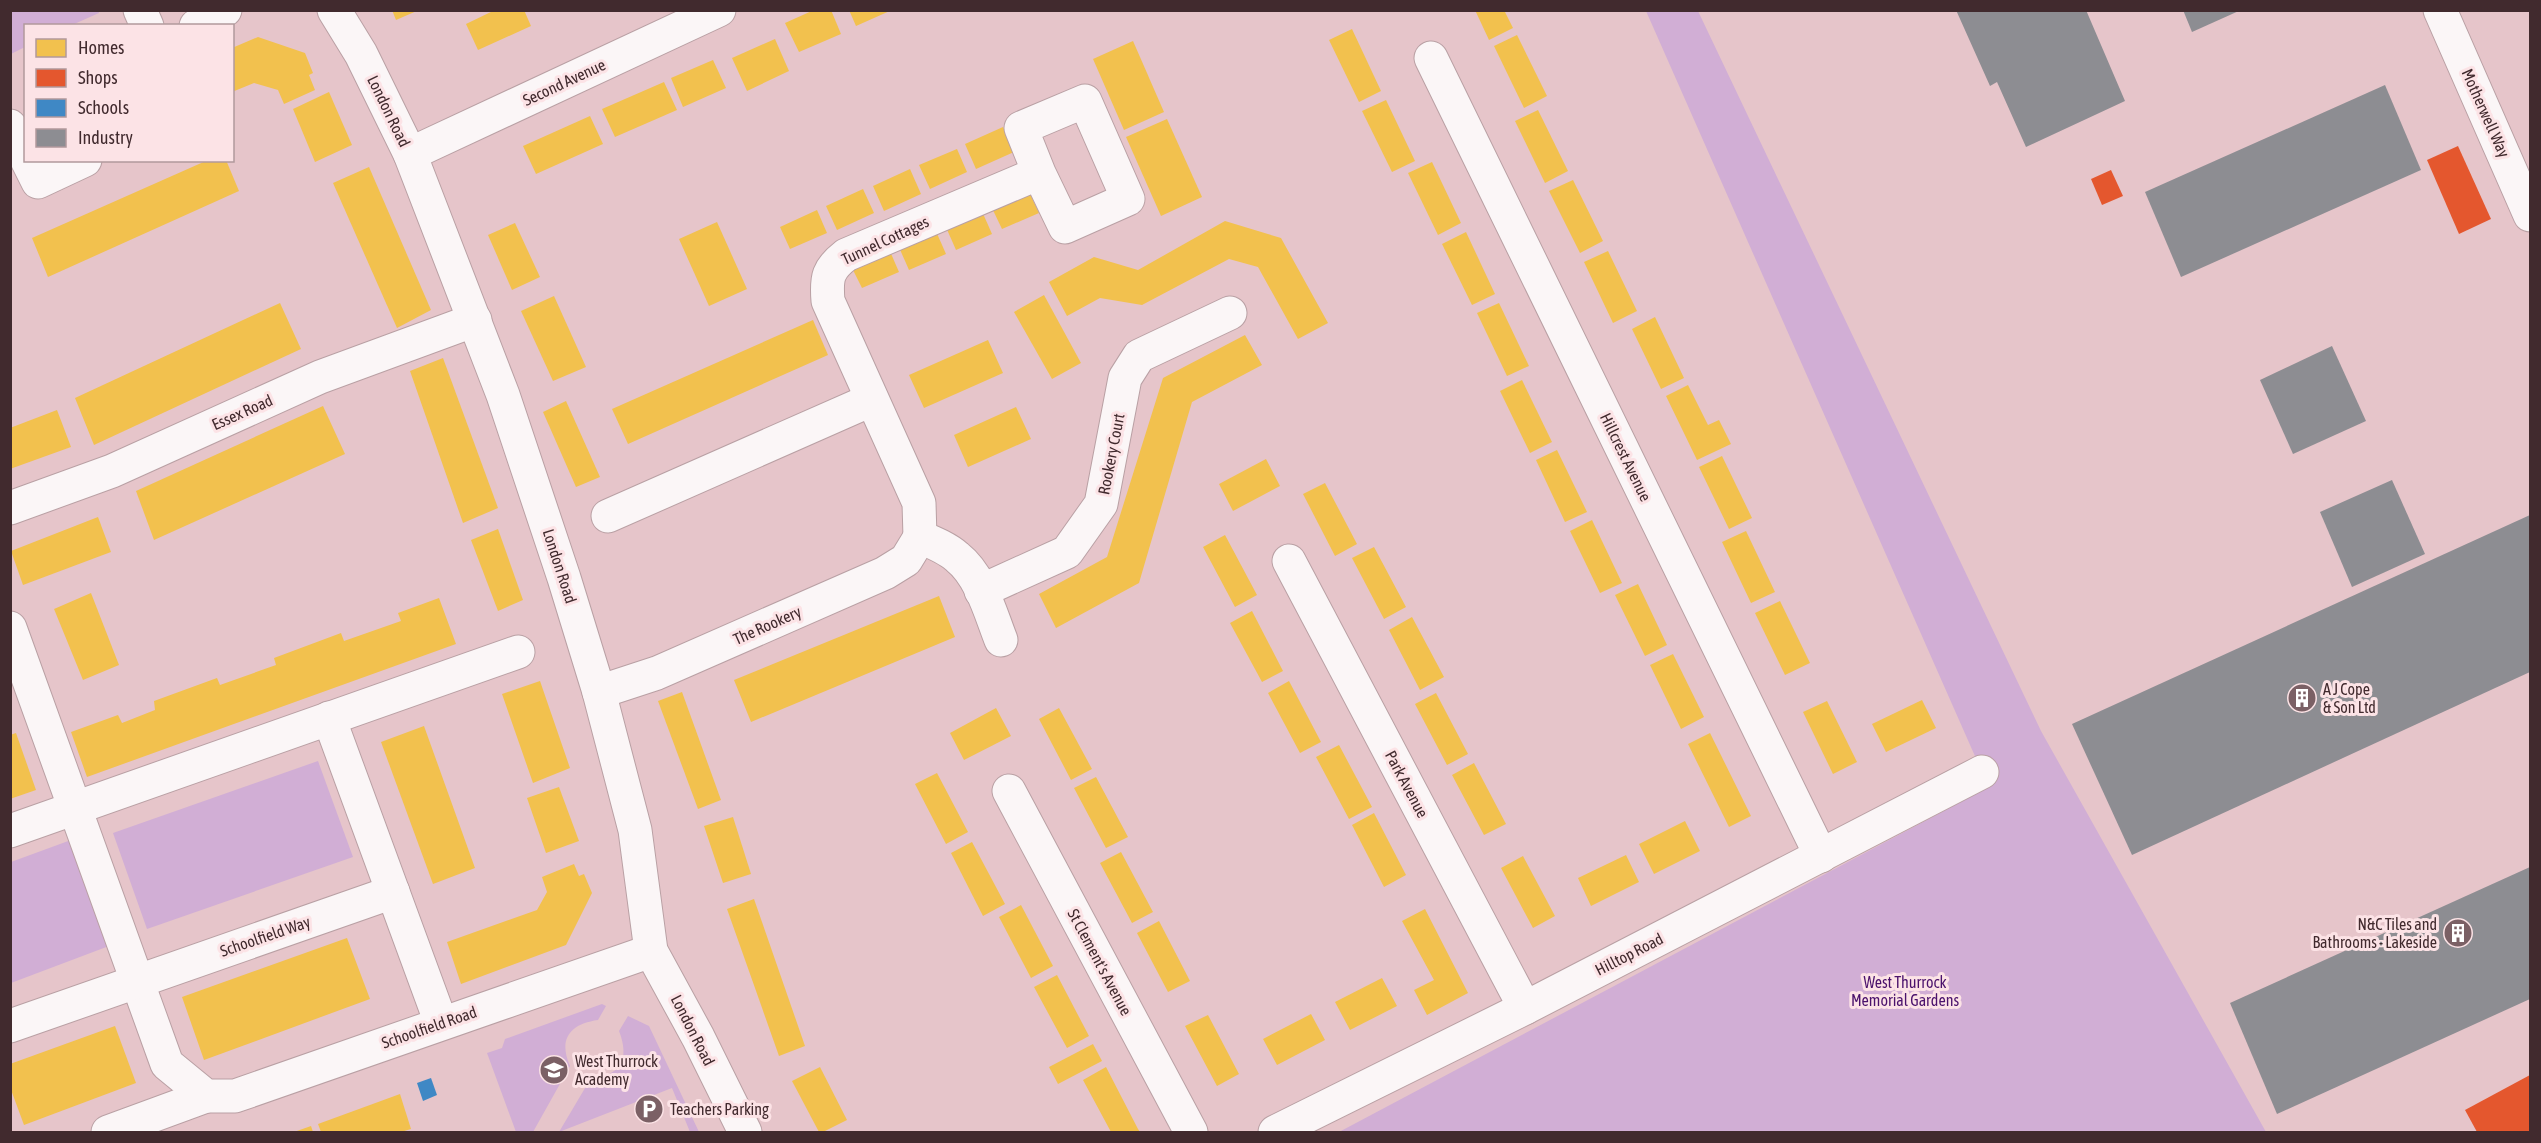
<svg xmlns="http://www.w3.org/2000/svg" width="2541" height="1143" font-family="'Asap Condensed',sans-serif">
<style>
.green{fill:#d1aed5}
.homes{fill:#f2c14e}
.shops{fill:#e4572e}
.schools{fill:#3f88c5}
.industry{fill:#8d8d92}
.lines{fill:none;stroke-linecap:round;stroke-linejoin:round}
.street-casing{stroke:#b9a0a4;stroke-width:35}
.secondary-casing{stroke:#b9a0a4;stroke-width:35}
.street{stroke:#fbf6f7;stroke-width:33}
.secondary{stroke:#fbf6f7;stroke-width:33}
.labels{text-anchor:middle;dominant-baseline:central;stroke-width:6;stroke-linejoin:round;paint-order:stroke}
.street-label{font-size:16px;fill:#412a2e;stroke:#fce3e6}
.poi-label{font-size:16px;fill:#412a2e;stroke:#fce3e6;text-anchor:start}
.park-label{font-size:16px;fill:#4b126c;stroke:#fce3e6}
</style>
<rect width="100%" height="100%" fill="#e6c5ca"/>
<g class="green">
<path d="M98,10L99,13L72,25L26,26L25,47L11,54V11Z"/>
<path d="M1646,11H1698L2041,731L2266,1132H1339L1991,786L1982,772Z"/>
<path d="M318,761L353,857L147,929L113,833Z"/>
<path d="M71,840L109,946L11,983V862Z"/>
<path d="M602,1004L606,1006L598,1020C570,1024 558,1039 570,1066L533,1132H516L487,1053L502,1048L505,1039Z"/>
<path d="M628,1016L649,1026L699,1132H690L672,1088L559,1132L591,1078C621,1076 630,1059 619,1031Z"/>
</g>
<g class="homes">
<path d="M392,10H419L396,20Z"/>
<path d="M495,10H524L531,26L478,50L466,24Z"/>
<path d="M814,10H831L841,34L799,52L785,23Z"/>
<path d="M849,10H892L856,26Z"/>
<path d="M1475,10H1504L1513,28L1489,40Z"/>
<path d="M1352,29L1381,91L1359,102L1329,40Z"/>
<path d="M1517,35L1547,96L1524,108L1494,46Z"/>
<path d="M258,37L305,53L313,73L309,75L315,90L284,104L278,90L254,83L232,92V48Z"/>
<path d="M775,39L789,71L747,91L732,58Z"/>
<path d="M1133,41L1164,112L1124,130L1093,59Z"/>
<path d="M713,60L726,88L683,107L671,78Z"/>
<path d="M664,82L677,110L615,137L602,109Z"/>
<path d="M329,92L352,145L315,162L293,109Z"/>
<path d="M1386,100L1415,161L1392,172L1362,111Z"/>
<path d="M1538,110L1568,171L1545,183L1515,121Z"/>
<path d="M590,116L603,144L536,174L523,146Z"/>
<path d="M1167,119L1202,197L1161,216L1126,137Z"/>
<path d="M1003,127L1014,152L976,169L965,144Z"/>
<path d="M957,149L967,172L930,189L919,165Z"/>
<path d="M208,160H226L239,191L48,277L32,238Z"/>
<path d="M1432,162L1461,223L1438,235L1408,173Z"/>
<path d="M369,167L431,310L397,328L333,183Z"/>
<path d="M910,169L921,194L884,211L873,186Z"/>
<path d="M1573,180L1603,241L1580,253L1549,191Z"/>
<path d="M863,189L874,213L837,230L826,206Z"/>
<path d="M1028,189L1039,213L1002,229L991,206Z"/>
<path d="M981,209L992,234L956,250L945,225Z"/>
<path d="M817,210L827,233L790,249L780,227Z"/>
<path d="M1225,221L1281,238L1328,323L1298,339L1258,267L1229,259L1142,305L1100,298L1067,316L1049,282L1094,257L1138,270Z"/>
<path d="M717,222L747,289L709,306L679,239Z"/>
<path d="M515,223L540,277L512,290L488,235Z"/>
<path d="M935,229L946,254L909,270L898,245Z"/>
<path d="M1466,232L1495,294L1472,305L1442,244Z"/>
<path d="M889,249L899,272L862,288L851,266Z"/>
<path d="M1608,251L1637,311L1613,323L1584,262Z"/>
<path d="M1044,295L1081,363L1052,379L1014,312Z"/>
<path d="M554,296L586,367L553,381L521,311Z"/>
<path d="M280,303L301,349L94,445L75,398Z"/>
<path d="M1499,303L1529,366L1507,376L1477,313Z"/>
<path d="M1655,317L1684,378L1661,389L1632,329Z"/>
<path d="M813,320L828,355L628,444L612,409Z"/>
<path d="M1245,335L1262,365L1192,402L1139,583L1056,628L1039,594L1107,557L1163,378Z"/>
<path d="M988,340L1003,373L924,408L909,375Z"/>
<path d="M443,358L498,508L463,523L410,371Z"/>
<path d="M1522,380L1552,442L1530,453L1500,391Z"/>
<path d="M1688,385L1708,425L1719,420L1731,444L1697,460L1666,396Z"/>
<path d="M566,401L600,477L576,487L543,412Z"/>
<path d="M323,406L345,454L154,540L136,491Z"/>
<path d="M1016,407L1031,439L968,467L954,435Z"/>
<path d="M57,410L71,447L10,469V428Z"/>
<path d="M1557,450L1587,512L1565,522L1536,460Z"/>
<path d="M1722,456L1752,518L1729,529L1699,467Z"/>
<path d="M1266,459L1280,486L1233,511L1219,484Z"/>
<path d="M1325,483L1357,544L1335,556L1303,494Z"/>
<path d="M98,517L111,552L23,585L11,551Z"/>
<path d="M1592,520L1622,583L1600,593L1570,531Z"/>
<path d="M498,529L523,600L498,611L471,540Z"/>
<path d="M1746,531L1775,592L1751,603L1722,542Z"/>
<path d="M1225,535L1257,595L1235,607L1203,547Z"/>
<path d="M1374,547L1406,607L1384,619L1352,558Z"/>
<path d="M1638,584L1667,645L1645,656L1615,595Z"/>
<path d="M91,593L119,665L83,680L54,609Z"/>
<path d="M939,596L955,637L751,722L734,680Z"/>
<path d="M439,598L456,644L87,777L71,732L118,715L122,723L155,710L154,701L217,678L220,685L276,665L274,658L341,633L344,641L401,621L398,613Z"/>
<path d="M1780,601L1810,663L1785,675L1755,613Z"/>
<path d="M1252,611L1283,671L1262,682L1230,623Z"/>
<path d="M1412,617L1444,677L1420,690L1389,630Z"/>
<path d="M1673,654L1704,717L1681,729L1650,665Z"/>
<path d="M540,681L570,768L533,783L502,694Z"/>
<path d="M1289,681L1321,742L1300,753L1268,693Z"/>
<path d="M682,692L721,800L698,809L658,701Z"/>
<path d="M1436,693L1468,754L1447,765L1415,704Z"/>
<path d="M1922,700L1936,728L1886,752L1872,724Z"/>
<path d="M1827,701L1857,762L1833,774L1803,712Z"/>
<path d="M996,708L1011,736L964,760L950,733Z"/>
<path d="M1059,708L1092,769L1071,780L1039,719Z"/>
<path d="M424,726L475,868L433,884L381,742Z"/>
<path d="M16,733L36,790L10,799V735Z"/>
<path d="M1710,733L1751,816L1729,827L1688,744Z"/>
<path d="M1339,745L1372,807L1349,819L1316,757Z"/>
<path d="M1474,763L1506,824L1484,835L1452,775Z"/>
<path d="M937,773L968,832L946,844L915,784Z"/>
<path d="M1096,777L1128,837L1106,848L1074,788Z"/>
<path d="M559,787L579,841L546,853L527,798Z"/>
<path d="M1374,813L1406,875L1384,887L1352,825Z"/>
<path d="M733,817L751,874L723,883L704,826Z"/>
<path d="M1685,821L1700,851L1654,874L1639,844Z"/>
<path d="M972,842L1005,904L983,916L951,853Z"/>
<path d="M1121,852L1153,912L1132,923L1100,863Z"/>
<path d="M1626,855L1639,882L1591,906L1578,878Z"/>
<path d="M1523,856L1555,916L1533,928L1501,868Z"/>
<path d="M574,864L579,876L584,874L592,893L566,945L461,984L447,942L537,910L547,892L542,877Z"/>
<path d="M754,899L805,1046L779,1056L727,909Z"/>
<path d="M1021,905L1053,966L1031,978L999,917Z"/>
<path d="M1425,909L1468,993L1427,1015L1414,990L1434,980L1402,921Z"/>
<path d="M1159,921L1190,981L1168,992L1137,933Z"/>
<path d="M347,938L370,999L204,1060L182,997Z"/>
<path d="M1057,975L1089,1036L1067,1048L1034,987Z"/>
<path d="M1382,978L1397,1006L1350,1030L1335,1002Z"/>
<path d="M1311,1014L1325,1040L1277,1065L1263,1039Z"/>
<path d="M1208,1015L1239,1074L1217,1086L1185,1026Z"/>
<path d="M115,1026L136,1083L24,1125L10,1087V1064Z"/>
<path d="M1093,1044L1102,1061L1058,1084L1049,1067Z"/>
<path d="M820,1067L847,1120L823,1132H819L792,1081Z"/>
<path d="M1106,1067L1138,1129L1140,1132H1111L1083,1080Z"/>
<path d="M400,1094L411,1129L401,1132H321L318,1124Z"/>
<path d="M311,1126L313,1132H294Z"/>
</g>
<g class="shops">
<path d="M2458,146L2491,219L2459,234L2427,160Z"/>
<path d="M2111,170L2123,196L2102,205L2091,179Z"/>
<path d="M2530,1075V1132H2477L2465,1110Z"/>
</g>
<path class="schools" d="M431,1078L437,1095L423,1101L417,1083Z"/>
<g class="industry">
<path d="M1956,10H2086L2125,101L2026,147L1997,82L1990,86Z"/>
<path d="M2183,10H2241L2192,32Z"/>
<path d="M2385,85L2421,170L2181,277L2145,192Z"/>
<path d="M2332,346L2366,421L2293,454L2260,380Z"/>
<path d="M2392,480L2425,554L2352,587L2320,512Z"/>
<path d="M2530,515V672L2132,855L2072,724Z"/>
<path d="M2530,867V999L2277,1114L2230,1003Z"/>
</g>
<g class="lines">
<g class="street-casing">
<g id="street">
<path d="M140,10L147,26"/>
<path d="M196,26L225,10"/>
<path d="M1431,58L1821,856"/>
<path d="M10,126L26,157"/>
<path d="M410,154L719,10"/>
<path d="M27,160L38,182L85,160"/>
<path d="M10,508L112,471L320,377L475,320"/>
<path d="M608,516L871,400"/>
<path d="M920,537L919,503L828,301C826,277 828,269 846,255L1039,173L1021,128L1085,101L1128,199L1065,227L1039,173"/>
<path d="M920,537C932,542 947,548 957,557C981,576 990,612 1001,640"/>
<path d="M1289,561L1525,1008"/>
<path d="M981,591L1067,552L1101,504L1125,378L1139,356L1230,313"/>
<path d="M10,628L167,1064L206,1096H235L651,951"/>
<path d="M599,692L657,673L885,573L906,560L920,537"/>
<path d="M329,718L441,1023"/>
<path d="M1009,791L1191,1132"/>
<path d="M10,831L518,652"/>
<path d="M10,1026L393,892"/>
<path d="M108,1132L206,1096"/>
<path d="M1275,1132L1525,1008L1982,772"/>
</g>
</g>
<g class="secondary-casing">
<g id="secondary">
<path d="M334,10L361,54L410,154L503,395L564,578L599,692L635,830L651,951L698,1037L745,1132"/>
<path d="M2440,10L2530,215"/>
</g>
</g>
<use href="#street" class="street"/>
<use href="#secondary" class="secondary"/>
</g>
<defs>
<g id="building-disc" transform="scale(1.5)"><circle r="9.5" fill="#7b6065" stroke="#fce3e6"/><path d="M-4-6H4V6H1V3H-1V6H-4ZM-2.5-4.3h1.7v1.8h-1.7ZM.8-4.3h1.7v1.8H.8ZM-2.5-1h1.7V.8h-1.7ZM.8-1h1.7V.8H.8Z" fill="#fff"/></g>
<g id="school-disc" transform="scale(1.5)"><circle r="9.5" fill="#7b6065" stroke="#fce3e6"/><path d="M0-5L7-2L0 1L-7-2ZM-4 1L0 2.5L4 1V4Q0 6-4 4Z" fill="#fff"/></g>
<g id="parking-disc" transform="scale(1.5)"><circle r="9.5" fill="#7b6065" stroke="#fce3e6"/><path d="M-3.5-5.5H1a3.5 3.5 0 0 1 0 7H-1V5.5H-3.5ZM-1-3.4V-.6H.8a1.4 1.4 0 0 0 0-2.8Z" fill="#fff"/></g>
</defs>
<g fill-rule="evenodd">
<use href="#building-disc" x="2302" y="698"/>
<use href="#building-disc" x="2458" y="933"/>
<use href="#school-disc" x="554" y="1070"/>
<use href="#parking-disc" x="649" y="1109"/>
</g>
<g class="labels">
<g class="street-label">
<text transform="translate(564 82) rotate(-25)">Second Avenue</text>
<text transform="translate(389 111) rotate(64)">London Road</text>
<text transform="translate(2486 113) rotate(66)">Motherwell Way</text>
<text transform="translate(885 240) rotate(-25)">Tunnel Cottages</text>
<text transform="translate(242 412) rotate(-24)">Essex Road</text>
<text transform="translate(1111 454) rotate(-79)">Rookery Court</text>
<text transform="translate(1626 457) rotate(64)">Hillcrest Avenue</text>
<text transform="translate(560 566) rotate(72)">London Road</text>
<text transform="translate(767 625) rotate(-24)">The Rookery</text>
<text transform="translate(1407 784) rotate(62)">Park Avenue</text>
<text transform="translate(265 936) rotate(-19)">Schoolfield Way</text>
<text transform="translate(1629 954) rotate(-27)">Hilltop Road</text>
<text transform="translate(1100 962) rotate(62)">St Clement's Avenue</text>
<text transform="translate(429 1027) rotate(-19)">Schoolfield Road</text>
<text transform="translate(693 1030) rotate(63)">London Road</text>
</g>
<g class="poi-label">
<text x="2323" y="689">A J Cope<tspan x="2323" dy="18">&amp; Son Ltd</tspan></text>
<text x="2437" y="924" text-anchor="end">N&amp;C Tiles and<tspan x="2437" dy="18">Bathrooms - Lakeside</tspan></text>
<text x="575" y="1061">West Thurrock<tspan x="575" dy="18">Academy</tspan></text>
<text x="670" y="1109">Teachers Parking</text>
</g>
<g class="park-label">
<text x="1905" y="982">West Thurrock<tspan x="1905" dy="18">Memorial Gardens</tspan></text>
</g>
</g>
<rect width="2541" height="1143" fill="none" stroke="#412a2e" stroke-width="24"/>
<rect x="24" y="24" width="210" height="138" fill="#fce3e6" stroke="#b1999c" stroke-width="1.5"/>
<rect x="36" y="39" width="30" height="18" fill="#f2c14e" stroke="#b1999c" stroke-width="1.5"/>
<text x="78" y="54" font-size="18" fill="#412a2e">Homes</text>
<rect x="36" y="69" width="30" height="18" fill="#e4572e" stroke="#b1999c" stroke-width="1.5"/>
<text x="78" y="84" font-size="18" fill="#412a2e">Shops</text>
<rect x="36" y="99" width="30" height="18" fill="#3f88c5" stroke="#b1999c" stroke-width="1.5"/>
<text x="78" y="114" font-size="18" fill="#412a2e">Schools</text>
<rect x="36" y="129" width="30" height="18" fill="#8d8d92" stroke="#b1999c" stroke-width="1.5"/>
<text x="78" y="144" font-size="18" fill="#412a2e">Industry</text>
</svg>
